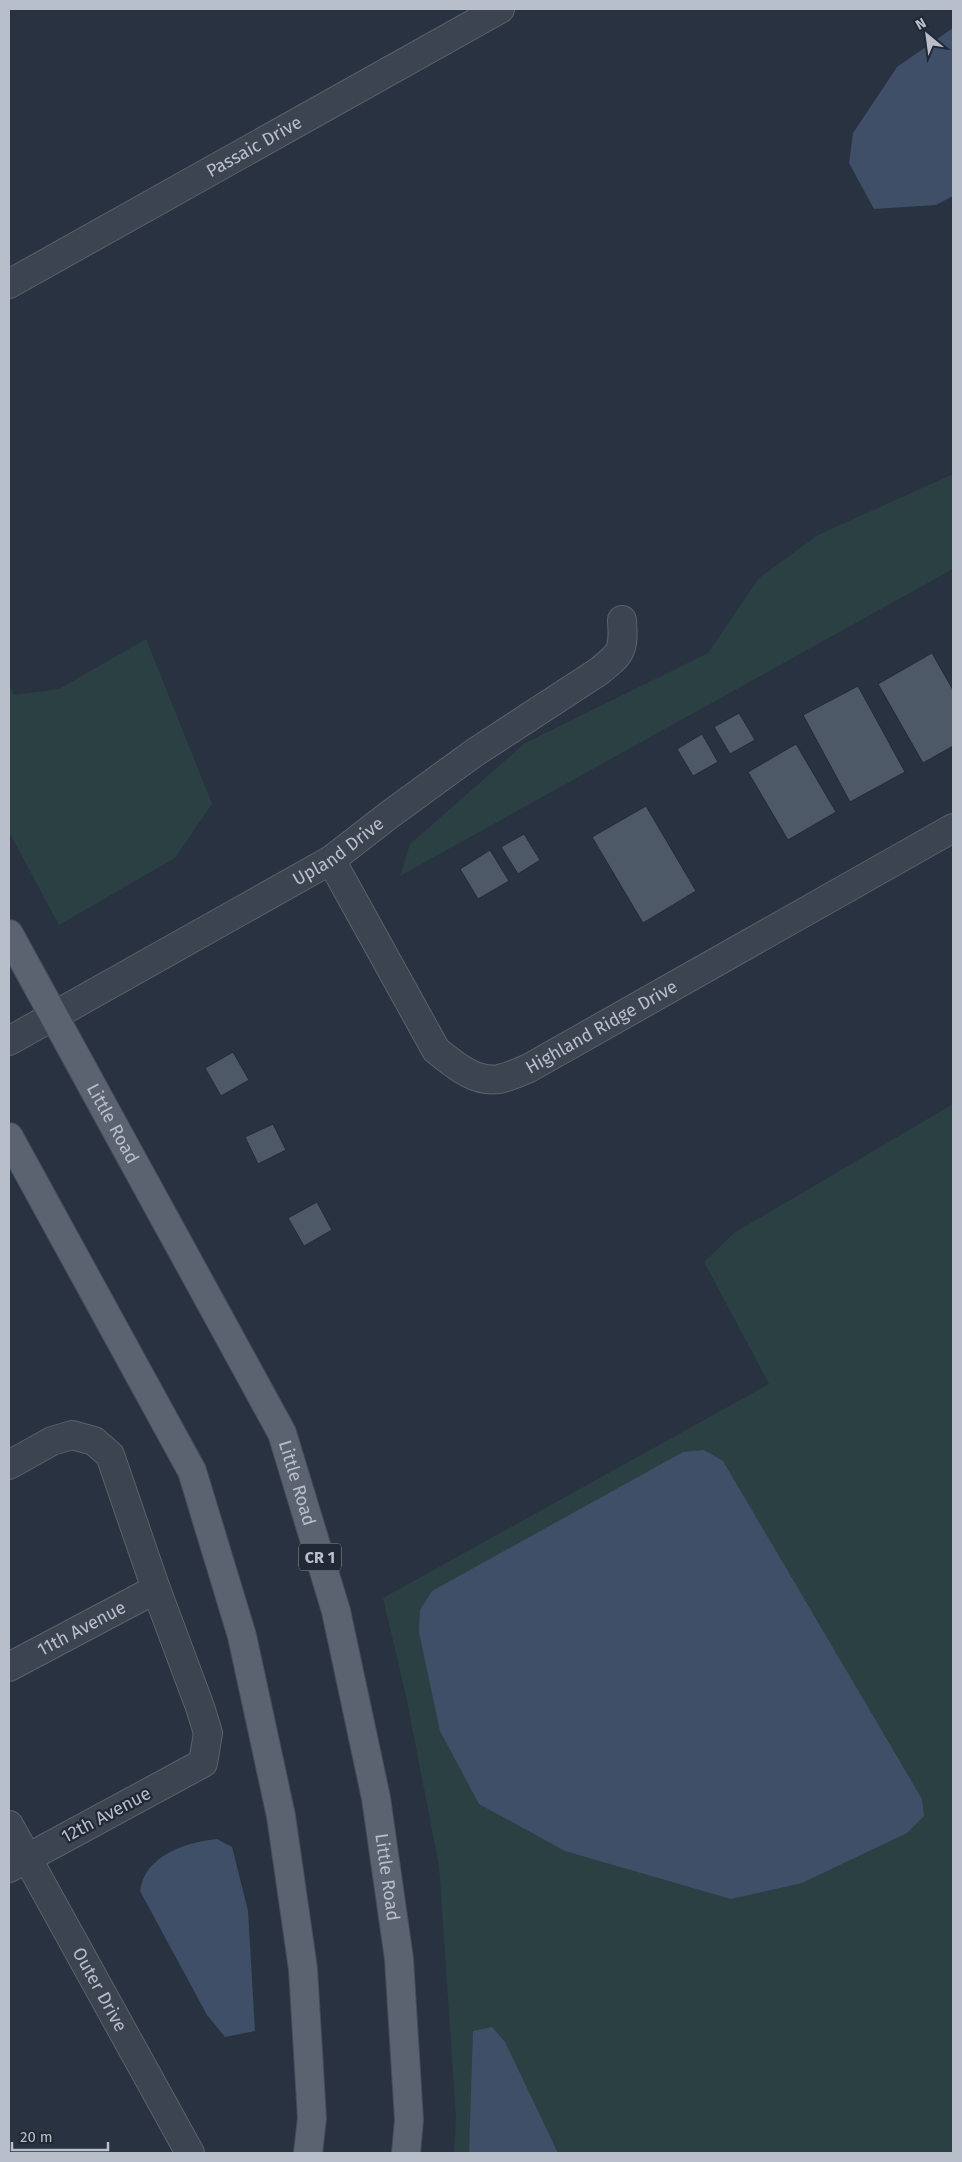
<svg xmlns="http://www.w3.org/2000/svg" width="962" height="2162" font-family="'Fira Sans',sans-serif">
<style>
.green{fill:#2b4042}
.water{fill:#3f4f67}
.building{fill:#4e5968;stroke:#232b37}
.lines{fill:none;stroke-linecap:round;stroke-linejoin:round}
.street-casing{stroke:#5a626d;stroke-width:30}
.primary-casing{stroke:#464d59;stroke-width:30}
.street{stroke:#3c4450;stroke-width:28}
.primary{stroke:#5a636f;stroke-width:28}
.labels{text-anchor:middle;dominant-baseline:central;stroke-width:4.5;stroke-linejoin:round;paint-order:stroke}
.shield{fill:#212935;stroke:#8b929d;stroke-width:1}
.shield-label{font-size:16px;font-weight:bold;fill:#b9bfca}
.street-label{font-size:18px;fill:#b9bfca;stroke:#212935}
</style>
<rect width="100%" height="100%" fill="#283240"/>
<g class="green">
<path d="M953,474V569L400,876L410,844L525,743L708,653L759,578L818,535Z"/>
<path d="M146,639L212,804L175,858L59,925L9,832V685L14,695L59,689Z"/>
<path d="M953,1104V2153H454L456,2118L439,1866L406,1696L383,1598L769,1384L704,1262L734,1233Z"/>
</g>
<g class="water">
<path d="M953,28V196L936,205L874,209L849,163L853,133L897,67Z"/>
<path d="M704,1450L723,1461L922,1799L924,1816L907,1833L802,1883L731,1899L565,1851L479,1804L440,1731L419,1632L420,1610L432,1591L683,1452Z"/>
<path d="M217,1839L232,1847L248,1911L255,2031L225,2037L207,2015L140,1891C144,1856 186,1842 217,1839Z"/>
<path d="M492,2027L505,2042L558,2153H469L473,2031Z"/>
</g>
<g class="building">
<path d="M932,653L953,690V746L923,763L878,684Z"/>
<path d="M858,686L905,772L850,802L803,715Z"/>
<path d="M739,713L755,740L730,754L714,727Z"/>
<path d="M702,734L718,762L693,776L677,749Z"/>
<path d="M796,744L836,812L788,840L748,772Z"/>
<path d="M646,806L696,891L643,923L592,837Z"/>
<path d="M524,834L540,860L518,874L501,847Z"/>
<path d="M490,850L509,881L478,899L460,869Z"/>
<path d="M233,1052L249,1080L221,1096L205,1068Z"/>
<path d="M273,1124L286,1150L258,1164L245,1137Z"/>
<path d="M317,1202L332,1230L304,1246L288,1218Z"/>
</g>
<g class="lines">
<g class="street-casing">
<g id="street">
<path id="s1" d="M9,284L500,9"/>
<path id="s2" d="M331,860L436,1050C454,1064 474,1083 499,1079C509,1077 520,1072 529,1068L953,828"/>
<path id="s3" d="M9,1041L331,860L389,815L474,753L598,672C622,653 624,651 622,620"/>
<path d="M9,1465L52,1441L72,1435L94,1441L110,1455L156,1589L200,1707L208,1733L203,1763L9,1868"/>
<path id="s4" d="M9,1667L156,1589"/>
<path id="s5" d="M9,1825L190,2153"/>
</g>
</g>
<g class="primary-casing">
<g id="primary">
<path id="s6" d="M9,934L282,1433L336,1611L376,1798L399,1959L409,2120L406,2153"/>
<path d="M9,1137L192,1471L242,1636L281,1816L303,1969L312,2118L308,2153"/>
</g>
</g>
<use href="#street" class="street"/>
<use href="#primary" class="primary"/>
</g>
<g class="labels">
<rect class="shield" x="299" y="1543.5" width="42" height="27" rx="4"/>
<g class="shield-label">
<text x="320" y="1557">CR 1</text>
</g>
<g class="street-label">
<text stroke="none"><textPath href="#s1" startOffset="281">Passaic Drive</textPath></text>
<text stroke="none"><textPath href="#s3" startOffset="380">Upland Drive</textPath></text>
<text stroke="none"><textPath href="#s2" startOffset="404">Highland Ridge Drive</textPath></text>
<text stroke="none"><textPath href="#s6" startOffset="216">Little Road</textPath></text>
<text stroke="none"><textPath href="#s6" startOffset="621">Little Road</textPath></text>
<text stroke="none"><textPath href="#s4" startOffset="82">11th Avenue</textPath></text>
<text transform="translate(106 1815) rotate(-28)">12th Avenue</text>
<text stroke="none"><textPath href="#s6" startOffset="1026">Little Road</textPath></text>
<text stroke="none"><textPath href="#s5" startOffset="188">Outer Drive</textPath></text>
</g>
</g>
<rect width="962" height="2162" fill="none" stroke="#b9bfca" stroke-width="20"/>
<g transform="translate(927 35) rotate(331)" stroke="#212935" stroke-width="4" paint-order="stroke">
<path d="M0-4L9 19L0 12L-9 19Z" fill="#b9bfca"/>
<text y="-8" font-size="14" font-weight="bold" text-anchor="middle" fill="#b9bfca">N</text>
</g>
<path d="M12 2142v8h96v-8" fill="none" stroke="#b9bfca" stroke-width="2.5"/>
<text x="20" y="2142" font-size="15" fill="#b9bfca" stroke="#212935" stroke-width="4" paint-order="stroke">20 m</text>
</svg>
